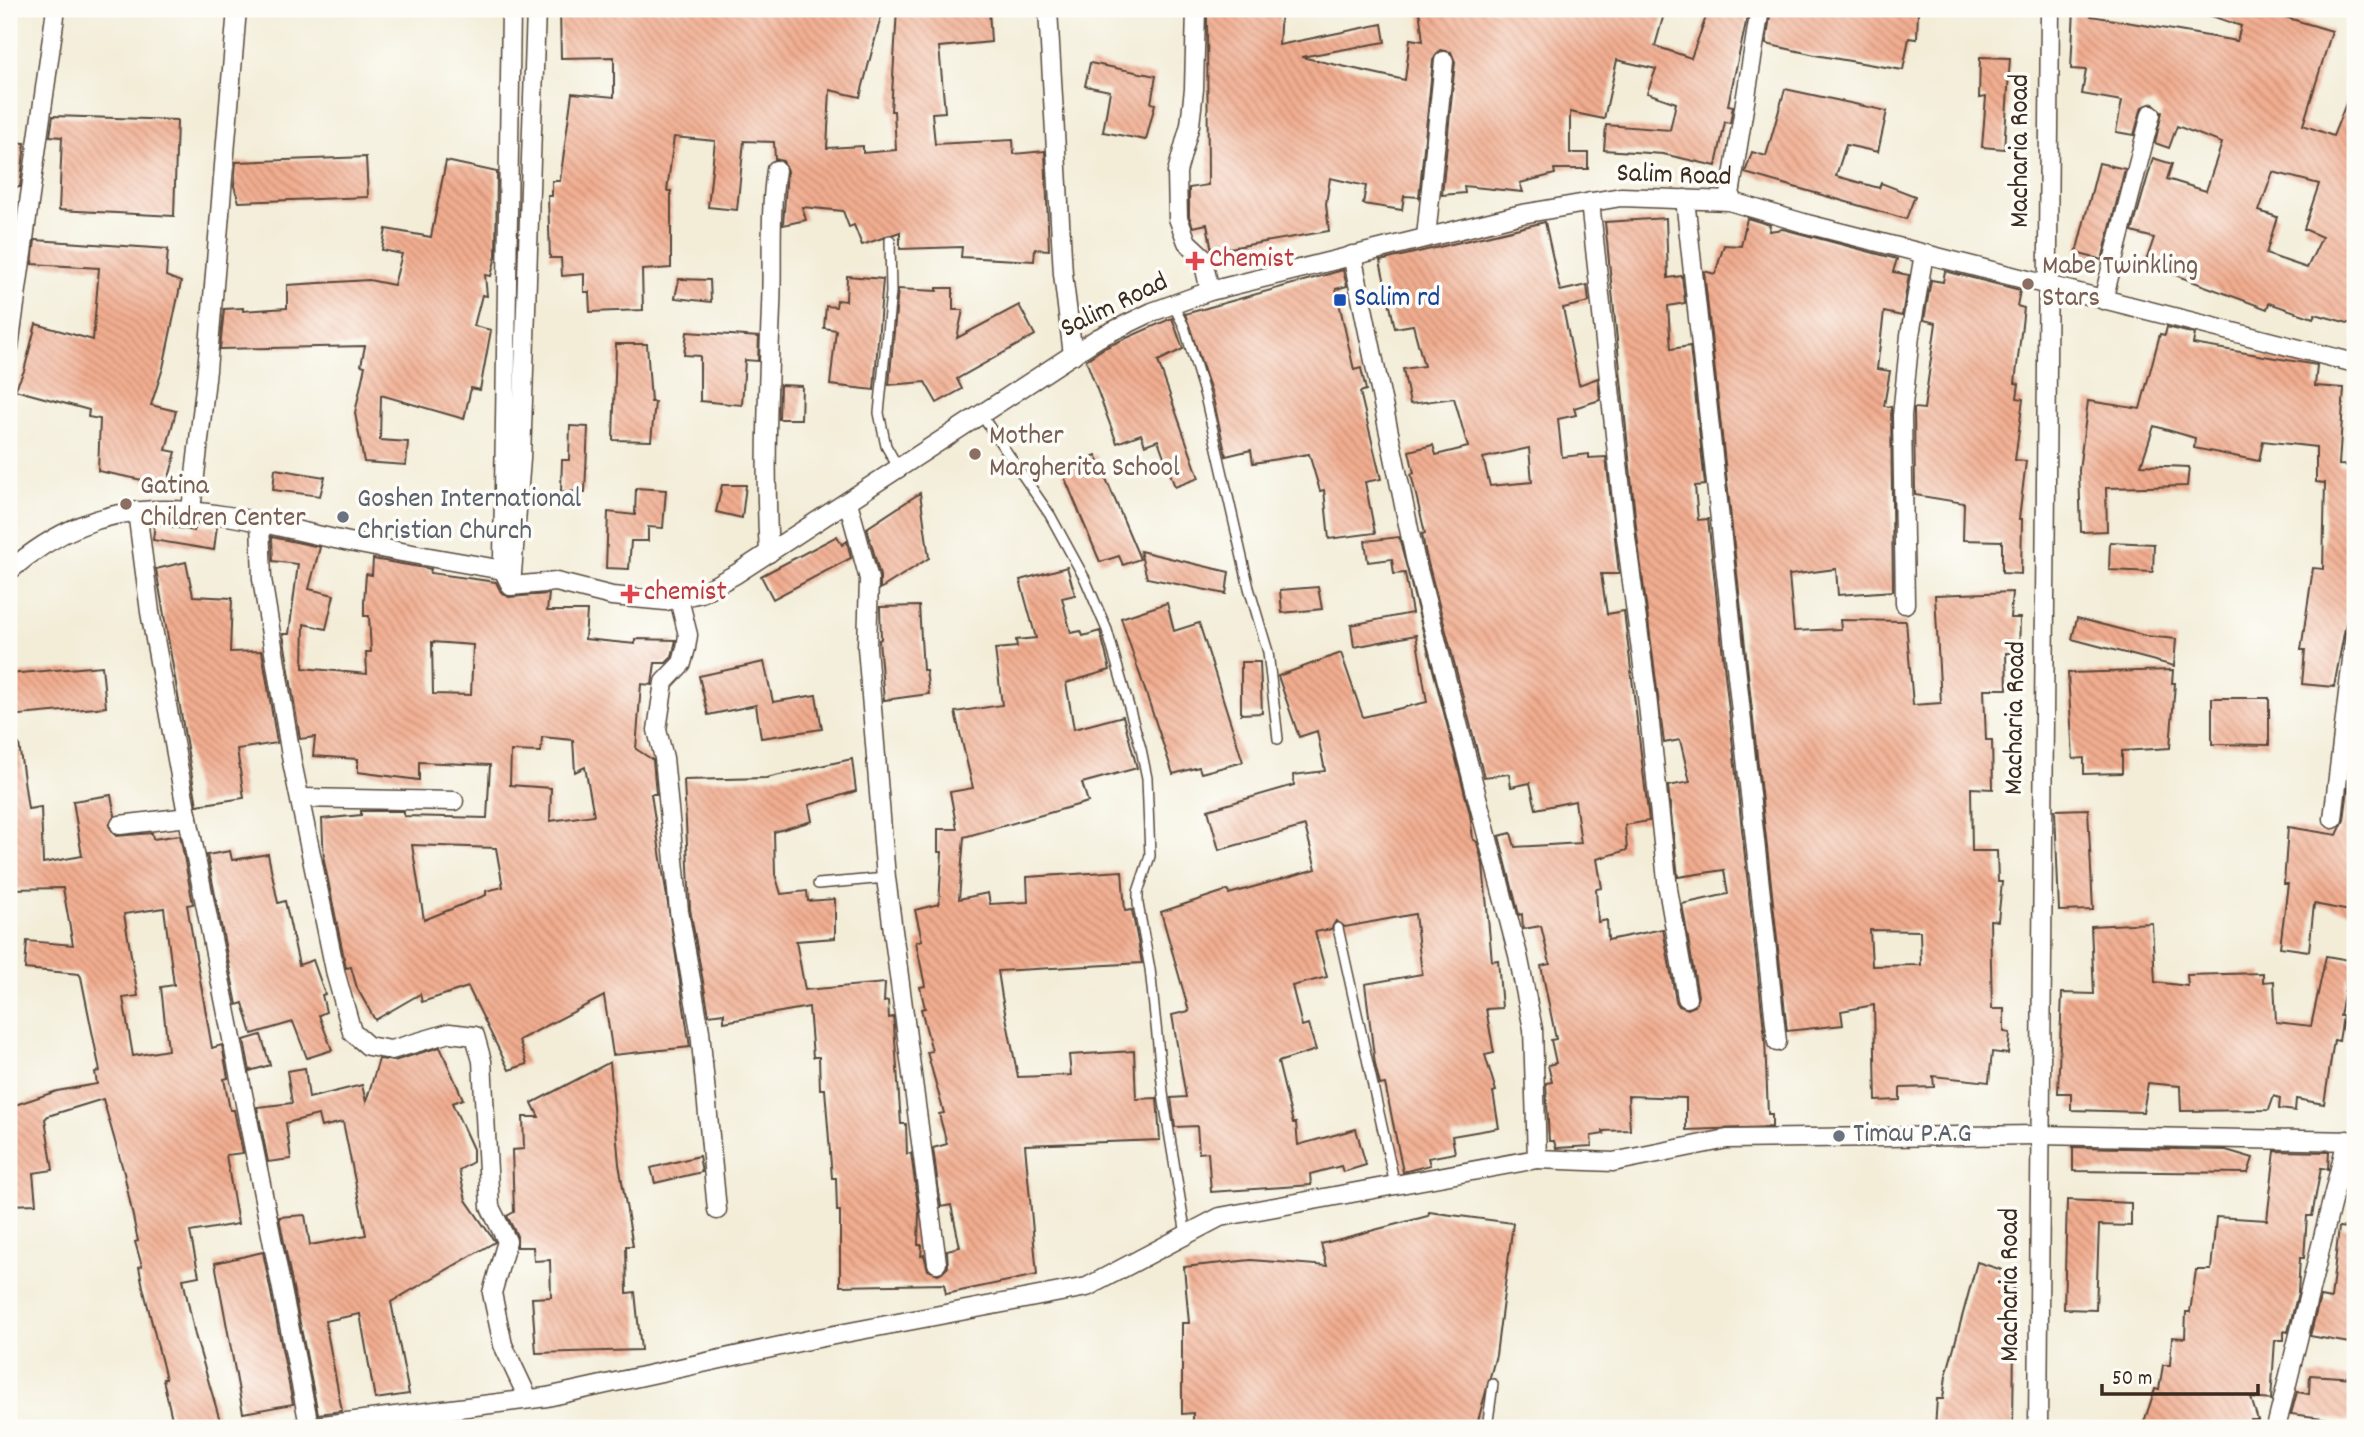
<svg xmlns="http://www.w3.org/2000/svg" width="2364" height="1437" font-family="Dekko,sans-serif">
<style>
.building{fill:url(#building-back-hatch);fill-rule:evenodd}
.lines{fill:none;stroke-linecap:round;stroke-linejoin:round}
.service-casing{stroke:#57473a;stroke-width:12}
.minor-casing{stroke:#57473a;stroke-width:21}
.service{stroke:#fff;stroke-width:9}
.minor{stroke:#fff;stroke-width:18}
.health-dot{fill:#e0444e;stroke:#fdfcf7;stroke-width:2.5}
.education-dot{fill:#8d6e63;stroke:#fdfcf7;stroke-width:2.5}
.transit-dot{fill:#1a4fb4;stroke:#fdfcf7;stroke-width:2.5}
.worship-dot{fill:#6b7280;stroke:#fdfcf7;stroke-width:2.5}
.labels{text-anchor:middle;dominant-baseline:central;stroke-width:7;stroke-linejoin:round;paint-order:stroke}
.street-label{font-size:28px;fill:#3b2a1e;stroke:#fdfcf7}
.health-label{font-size:28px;fill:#be3a42;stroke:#fdfcf7;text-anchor:start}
.education-label{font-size:28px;fill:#785e54;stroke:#fdfcf7;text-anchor:start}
.transit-label{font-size:28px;fill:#164399;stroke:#fdfcf7;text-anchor:start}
.worship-label{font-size:28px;fill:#5b616d;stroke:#fdfcf7;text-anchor:start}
</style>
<defs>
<pattern id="building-back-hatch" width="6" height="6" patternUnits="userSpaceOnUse" patternTransform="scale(1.75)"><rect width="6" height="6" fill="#f2ad90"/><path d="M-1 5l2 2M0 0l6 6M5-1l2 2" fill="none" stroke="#c58d75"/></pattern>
</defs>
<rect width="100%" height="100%" fill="#fdfcf7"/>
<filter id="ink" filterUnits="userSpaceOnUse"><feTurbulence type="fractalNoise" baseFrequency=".0143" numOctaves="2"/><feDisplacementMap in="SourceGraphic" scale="14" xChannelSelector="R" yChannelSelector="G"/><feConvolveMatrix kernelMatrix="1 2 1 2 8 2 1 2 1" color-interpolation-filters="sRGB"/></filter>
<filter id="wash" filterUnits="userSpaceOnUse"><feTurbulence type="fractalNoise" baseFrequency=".00686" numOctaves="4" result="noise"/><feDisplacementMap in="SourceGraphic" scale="28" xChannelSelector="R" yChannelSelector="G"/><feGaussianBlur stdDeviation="1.57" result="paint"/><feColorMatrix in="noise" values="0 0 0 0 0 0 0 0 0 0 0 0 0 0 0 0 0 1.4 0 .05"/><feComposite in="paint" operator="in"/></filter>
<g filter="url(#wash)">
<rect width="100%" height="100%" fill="#f3edd8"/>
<g id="blocks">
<g class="building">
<path d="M560,9H883L860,97L830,90L827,148L863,146V153L896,150L894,111H891L897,9H989L991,42L939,47L945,112L932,113L935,144L1013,140L1014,154L1045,151L1049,250L1035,249L1034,261L961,257L962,247L900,249V232L862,245L854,225L849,227L843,211L802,207L806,220L783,225L787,171L783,161L775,159L774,142L744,141L737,210L708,207L715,141L674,137L667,191H671V268L642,270L643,310L590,312L589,292H584V274L562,276L561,258H550L548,196H552V181H560L572,93L614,97V57L561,58Z"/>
<path d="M1207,9H1281L1279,45L1382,24L1385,42L1301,57L1405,80L1410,39L1423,41L1419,9H1646L1664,14L1655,46L1691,58L1709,9H1749L1728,105L1733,106L1730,123L1725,122L1716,166L1663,154L1604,150L1606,125L1670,130L1676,103L1647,93L1656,69L1617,60L1604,119L1570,112V153H1588V169H1554L1555,174L1520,183L1523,192L1464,186L1465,193L1442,195L1455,62L1451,52L1440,50L1433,60L1419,197L1404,196L1402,210L1363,204L1366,186L1330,178L1326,204L1329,231L1212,251L1207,224L1193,227L1189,216V188L1208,185Z"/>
<path d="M1771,9L1918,11L1917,39L1909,38L1903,70L1815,55L1766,44Z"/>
<path d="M2074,9H2091V16L2237,41L2241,26L2200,12V9H2287L2285,17L2332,31L2303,125L2333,136L2355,81V325L2315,314L2313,318L2269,303L2267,309L2145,264L2154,238L2132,232L2153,158L2172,164L2167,179L2206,191L2222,143L2177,126L2169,148L2155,143L2162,112L2153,103L2142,107L2134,135L2116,132L2122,101L2082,94L2086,70L2071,69ZM2273,172L2319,184L2304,229L2322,237L2307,268L2266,254L2277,217L2259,211Z"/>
<path d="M1980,57L2010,58L2004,149L1982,147L1986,97L1979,98Z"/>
<path d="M1090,63L1156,76L1151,103L1155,104L1146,140L1103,132L1110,91L1085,86Z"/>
<path d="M1785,89L1887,111L1878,152L1846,145L1836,176L1879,188L1881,183L1915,196L1906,219L1745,173L1752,152L1766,156Z"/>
<path d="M53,116L177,120L174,216L59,210L62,137L50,136Z"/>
<path d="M9,142L25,143L20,187H9Z"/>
<path d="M366,157L368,197L239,202L234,186L236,162Z"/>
<path d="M446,161L497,172L496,256L491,276L485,275L487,296L482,295L474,326L491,330L480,390L471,388L464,419L381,395L380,440L408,442L406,465L364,462L355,413L365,366L361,365L365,346L220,349L224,309L243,308V311L287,308V285L369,280L394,285L402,254L382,250L386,229L431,237Z"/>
<path d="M2099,163L2125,169L2102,260L2076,253Z"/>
<path d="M1666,218L1668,278L1682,276L1685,303L1668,306L1671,349L1690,346L1705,485L1695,486L1698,520L1708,519L1765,1039L1768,1114H1772V1127L1686,1130V1098L1628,1096L1630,1130L1603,1131L1604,1134L1591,1136L1592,1146L1556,1148L1554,1141H1549L1546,1083L1552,1082L1548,1065L1556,1063L1551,1040L1556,1039L1541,966L1550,964L1541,926L1523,929L1522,914L1519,915L1499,836L1511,833L1515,847L1581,843L1575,801L1536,809L1530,783L1511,787L1509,774L1484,777L1426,555L1422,534L1425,533L1411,474L1414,473L1409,451L1433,445L1436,455L1468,447L1454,398L1410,404L1403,369L1424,366L1413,325L1395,328L1380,261L1545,222L1560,291L1587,285L1589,302L1563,308L1579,385L1598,378L1600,400L1574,408L1576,415L1558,419L1562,457L1589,454V458L1606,457L1619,574H1601L1607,614L1624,611L1649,821L1625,825L1627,850L1597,859L1602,888L1596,889L1598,922L1607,920L1608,940L1663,929L1676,1001L1679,1006L1688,1009L1695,1006L1698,996L1682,904L1728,894L1724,870L1678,877L1668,786L1690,782L1680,740L1664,743L1637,536L1605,222ZM1529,448L1532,482L1490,486L1483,458Z"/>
<path d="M1747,218L1770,225L1769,231L1783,229L1897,259L1893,272L1909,275L1902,316L1884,312L1877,369L1890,371L1884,406L1891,407L1893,591L1838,595L1836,569L1789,575L1794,631L1841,629L1840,620L1906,621L1913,705L1941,703L1935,595L2012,592L2010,618H2020L2019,653H2006L2007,689H1984L1986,740H1992L1993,789L1971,788L1972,851H1997L1998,882H2002L1998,921L1990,920L1992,1009H2004V1032L2010,1033L2008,1054L1992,1052L1989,1082L1933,1076L1934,1087L1900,1088V1100L1876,1101L1874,1005L1841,1011L1843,1025L1787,1031L1704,271L1715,274L1724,245L1741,246ZM1870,930L1920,931L1921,965L1872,966Z"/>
<path d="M35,240L168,249L166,276L181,282L163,368L151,405L176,411L166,450L176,452L167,485L98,471L100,419L88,417L89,410L15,390L24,371L36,324L93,340L99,268L32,264Z"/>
<path d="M1343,270L1347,286L1336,289L1354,370L1361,368L1366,390L1360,392L1381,479L1365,482L1375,533L1329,539L1324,490L1320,491L1309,454L1253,463L1251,450L1226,456L1212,394L1185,314Z"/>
<path d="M1945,271L2020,290L2017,306L2024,308L2015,383L2019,384L2017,398L2023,399L2015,460L2026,461L2019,519H2022L2021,574L2002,573V541L1963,540L1964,503L1915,495L1914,408L1924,409L1936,323L1924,320L1931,280L1943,282Z"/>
<path d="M847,276L883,279L874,390L830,385L836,330L824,328L826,306L836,307L837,300L846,301Z"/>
<path d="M679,279L710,280L711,302L675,298Z"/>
<path d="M937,288H953V310H963L957,338L1019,305L1035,335L957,379L962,389L937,403L925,382L889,385L898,289L937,291Z"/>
<path d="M1172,318L1183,349L1158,361L1199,478L1175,487L1158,440L1145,445L1141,434L1117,443L1086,360L1104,348Z"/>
<path d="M2167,327L2195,334L2193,344L2317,365L2315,386L2344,388L2339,465L2355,466V514L2349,573L2355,574L2334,687L2302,684L2305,650H2301L2313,568L2323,569L2325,483L2316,482V447L2263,441L2259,461L2194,448L2195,438L2154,426L2141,465L2189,467L2187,486L2106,488L2107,531L2081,532L2079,470L2088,401L2140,409L2160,334L2165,335Z"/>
<path d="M687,332L759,337L758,361L745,360L742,405L700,401V356L684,355Z"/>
<path d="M616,344H647L651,402H655L651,441L613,440Z"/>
<path d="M780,385L802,386L801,419H779Z"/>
<path d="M570,426L588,427L585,492L561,491L562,460H569Z"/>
<path d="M1096,455L1140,559L1123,565L1119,556L1100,562L1061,469Z"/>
<path d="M275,469L325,477L320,496L273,490Z"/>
<path d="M722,485H746L742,518L716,512Z"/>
<path d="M636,488L666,490L663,528L648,527V541H631L629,569L606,568L608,512L635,515Z"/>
<path d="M920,493L929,558L880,589V576L867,528Z"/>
<path d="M155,523L194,531L195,524L217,526L214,550L153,540Z"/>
<path d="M837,536L842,545L847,541L851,558L773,599L761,576Z"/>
<path d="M272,537L320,547L309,589L334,595L326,629L304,624L303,668L367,674L366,652H371L369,616H364V602L366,574L372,575L373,559L431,569L430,573L496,582L501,592L509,597L549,594L547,611H587L585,639L635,644V639L676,640L672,657L666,663H655L652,685L641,684L636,749L653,760L656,794H651L690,1047L613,1055L604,996L519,1040L527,1064L509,1070L468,987L422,1002L420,994L375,1020L357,988L351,967L346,968L324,861L322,819L361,815V811H404V816L487,818L490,765L419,762V780L358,772V759L313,756L315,737L300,739L283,634H289L298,564L273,561ZM432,642L473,645L471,695L433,694ZM542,737L573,740L575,772L585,767L594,815L550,821L551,788L510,785L511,751L541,752ZM412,845L496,848L503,887L486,891V895L424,920Z"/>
<path d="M1399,537L1470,814L1473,839L1477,842L1483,865L1492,961L1498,960L1502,1008L1486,1009L1494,1053L1485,1055L1496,1091L1493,1092L1499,1128L1452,1136L1455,1153L1428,1158L1430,1165L1403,1172L1385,1084L1380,1085L1375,1064L1365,984L1422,974L1415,914L1345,927L1336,921L1331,929L1315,932L1327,977L1292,986L1302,1026L1308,1024L1316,1050L1278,1062L1293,1123H1296L1298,1145L1356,1129L1366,1165L1343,1172L1341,1166L1310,1174L1311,1185L1211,1192L1208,1152L1199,1153L1197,1126L1175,1127L1171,1098L1186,1097L1172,1015L1189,1011L1161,912L1228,890L1229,894L1316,869L1305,826L1219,850L1208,810L1294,785L1293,775L1325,771L1317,731L1299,737L1278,676L1341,653L1363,717L1427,702L1416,635L1354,647L1351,625L1412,613L1405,573L1394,574L1392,559L1368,562L1365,541Z"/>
<path d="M2110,542L2154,544L2153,572L2109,570Z"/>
<path d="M1140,551L1229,572L1226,594L1147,578Z"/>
<path d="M186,562L193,596L232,598L230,652L262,651L277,743L237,749L244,798L197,805L156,569Z"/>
<path d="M1067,567L1075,595L1062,598L1071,633L1081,631L1083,636L1100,631L1110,670L1066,683L1074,729L1123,716L1137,768L1082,783L1088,802L964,837L959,899L988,893L990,904L1028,902L1027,877L1122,871L1125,911L1132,910L1142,963L998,971L1002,997L1018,1077L1071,1075L1069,1055L1134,1051L1136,1099L1157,1098L1160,1140L1025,1145L1037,1275L946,1294L944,1284L840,1286V1211H837L836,1178H832L825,1089H820L819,1057H813L809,1007L724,1022V1013L709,1015L690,909L684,780L766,778L852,759L856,791L809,805L812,821L774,832L775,874L781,894L807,891L808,901L835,899V938L796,941L805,990L885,983L884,1002L888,1001L889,1018L893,1017L894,1026L901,1124H906L907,1154L911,1153L919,1212L918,1245H922L921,1256L924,1255L928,1270L938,1274L943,1272L948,1267L947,1250L960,1247L951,1205L941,1207L933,1148L947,1144L939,1114L944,1113L927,1052L932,1051L921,1009L925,1008L920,987L925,986L916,942L922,940L915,910L939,904L942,852H938V829H957L950,792L973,788L955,712L1002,705L995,649L1017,647L1016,640L1036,638L1020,580Z"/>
<path d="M1318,587L1322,609L1282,613L1280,590Z"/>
<path d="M1167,603L1174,631L1199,623L1243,762L1201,773L1199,767L1173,774L1121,618Z"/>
<path d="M919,606L923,670H926L929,694L884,700L879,640L881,639L880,607Z"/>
<path d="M2077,618L2146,636L2176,639L2174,666L2072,639Z"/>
<path d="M764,662L773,702L816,695L822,729L761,738L756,705L708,715L699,676Z"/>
<path d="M1241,662H1260L1262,713L1241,714Z"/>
<path d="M102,666L106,707L9,716V674Z"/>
<path d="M2173,670L2172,683H2175L2170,748L2122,751V773L2084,774V758L2073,759L2068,673Z"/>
<path d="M2212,698H2269V745L2212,744Z"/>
<path d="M9,744H19L28,809L41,807L43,863L82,856L73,801L111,795L115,815L109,826L116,836L152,833L153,839L180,835L193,904L187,905L212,1048L222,1045L228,1078L224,1079L230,1110H234L243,1153L226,1155L238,1224L190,1232L199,1276L183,1279L195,1335L221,1424L202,1428H174L163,1379H166L143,1287L139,1267L142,1266L135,1242L138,1241L124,1173L103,1099L48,1116L45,1119L53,1170L33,1173L36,1204L9,1205V1145L15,1144L9,1123V1107L57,1091L97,1084L95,1072L100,1071L81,977L79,974L25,969L27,941L73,945L63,888L9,889ZM164,908L174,985L161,987L168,1050L133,1056L123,998L138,996L124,914Z"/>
<path d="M2349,781H2355V912L2314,904L2309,951L2280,947L2288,884H2284L2288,827L2337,835L2344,820Z"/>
<path d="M2088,809L2093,910L2059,911L2055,810Z"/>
<path d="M230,851L232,860L268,854L278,903L285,901L299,965L313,960L325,994L322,995L326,1012L319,1015L332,1050L307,1058L293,1022L252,1034L243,1003L237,1005L207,855Z"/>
<path d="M2152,923L2155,982L2188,986L2187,975L2263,973V982L2274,981L2276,1022L2311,1026L2326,956L2355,961V979L2347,978L2340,1016H2343L2339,1041L2334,1040L2324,1104L2296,1099L2295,1111L2279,1109L2280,1098L2274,1096L2269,1110L2181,1111L2180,1086L2148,1083L2143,1112L2071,1110V1093H2058L2062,993L2094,994L2091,926Z"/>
<path d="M261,1035L270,1065L250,1071L244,1040Z"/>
<path d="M440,1047L463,1099L452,1103L473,1149V1162L459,1170L466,1200L495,1242L391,1302L409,1394L375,1399L360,1314L325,1321L342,1411L318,1414L279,1217L305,1215L310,1245L366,1235L343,1122L321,1127L318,1115L286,1123L291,1159L268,1162L257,1107L292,1103L287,1071L305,1068L309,1098L362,1085L366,1102L379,1059L394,1061Z"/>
<path d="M610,1062L619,1164L633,1246H626L627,1293L635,1292L641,1350L536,1353L532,1298L551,1297L550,1260L534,1261L533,1247H517V1236L507,1216L514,1212L512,1150L524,1149L523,1117H539L532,1103Z"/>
<path d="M2073,1147L2226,1150L2253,1158L2248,1173L2073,1171Z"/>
<path d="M2275,1151L2329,1152L2328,1169L2321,1168L2312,1216H2307L2304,1258H2300L2298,1293L2288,1332L2284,1331V1340H2275L2271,1400L2251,1398L2258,1420H2251L2250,1428H2142L2155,1389H2159L2163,1365H2170L2172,1337L2185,1338L2186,1312H2190L2196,1270H2211L2216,1217L2267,1220Z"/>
<path d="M699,1156L702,1172L655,1183L651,1168Z"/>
<path d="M2067,1200L2131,1203V1226L2099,1225L2096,1310L2064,1309Z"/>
<path d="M1429,1212L1513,1223L1496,1355L1476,1428H1193V1413L1182,1414V1323H1189L1184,1267L1251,1260L1327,1266L1321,1244L1428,1216Z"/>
<path d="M2339,1227L2355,1229V1344L2310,1336L2320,1297L2331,1299Z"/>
<path d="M263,1252L293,1404L243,1413L215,1263Z"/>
<path d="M1977,1262L2015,1274L2008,1335L2014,1337L2013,1428H1935L1937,1399H1943L1946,1376Z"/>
<path d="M2310,1375L2355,1378V1422L2291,1414L2297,1392L2309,1394Z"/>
</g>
</g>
</g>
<g filter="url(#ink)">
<use href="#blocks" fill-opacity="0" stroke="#57473a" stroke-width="2"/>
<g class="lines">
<g class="service-casing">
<g id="service">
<path d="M890,240L891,292L879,413L886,446L899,469"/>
<path d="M1173,305L1184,326L1205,396L1249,588L1268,652L1278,739"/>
<path d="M982,416L1050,515L1085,579L1107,630L1141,749L1147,778L1150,856L1138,892V904L1150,969L1164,1101L1186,1235"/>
<path d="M818,884L886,878"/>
<path d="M1338,928L1395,1185"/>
<path d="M1487,1428L1493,1384"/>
</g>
</g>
<g class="minor-casing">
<g id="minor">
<path d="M1048,9L1063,274L1073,355"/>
<path d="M1196,9L1194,89L1190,125L1177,172L1178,218L1187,242L1202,256L1210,291"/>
<path d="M1685,199L1777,1042"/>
<path d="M1729,201L1760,9"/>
<path d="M1590,202L1626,537L1647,696L1668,889L1687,998"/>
<path d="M1426,237L1444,61"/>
<path d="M2103,300L2151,114"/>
<path d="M9,347L56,9"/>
<path d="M848,502L869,579L867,647L886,878L937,1263"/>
<path d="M191,510L207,370L237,9"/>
<path d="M137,511L150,612L185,803L309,1425"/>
<path d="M260,521L262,579L292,762L336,975L352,1032L368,1046L391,1050L449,1033L475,1036L482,1061L490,1207L507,1241L492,1293L503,1345L528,1398"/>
<path d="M769,553C764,471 768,390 771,308C773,261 769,216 776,170"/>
<path d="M503,559L511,9"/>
<path d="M9,571C116,478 211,512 335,539C391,551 447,560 503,570L511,586L556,582L612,596L666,601L701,593L736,574L1098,338L1152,312L1210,291L1522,214L1621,197L1729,201L1807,224L2355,363"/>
<path d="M511,586L521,459L536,9"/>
<path d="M679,599L688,635L686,648L682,663L664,682L657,730L664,758L679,911L700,1031L717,1210"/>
<path d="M1905,604L1902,416L1910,335L1924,254"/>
<path d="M301,798L454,801"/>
<path d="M2333,819L2355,634"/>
<path d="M120,825L188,817"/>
<path d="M1537,1159L1613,1162L1727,1139L2038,1135L2355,1141"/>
<path d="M299,1428L547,1397L808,1340L1087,1287L1220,1217L1537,1159L1533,1029L1518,955L1415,558L1352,255"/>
<path d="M2038,1428L2050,9"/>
<path d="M2276,1428L2347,1140"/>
</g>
</g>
<use href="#service" class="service"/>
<use href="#minor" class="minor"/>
</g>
</g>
<g class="health-dot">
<path d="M1191.5 250.5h7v7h7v7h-7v7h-7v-7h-7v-7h7z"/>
<path d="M626.5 583.5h7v7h7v7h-7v7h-7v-7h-7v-7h7z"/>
</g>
<g class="education-dot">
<circle cx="2028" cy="284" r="7"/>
<circle cx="975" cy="454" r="7"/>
<circle cx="126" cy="504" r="7"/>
</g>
<rect class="transit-dot" x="1333" y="293" width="14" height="14" rx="3.5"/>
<g class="worship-dot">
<circle cx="343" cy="517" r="7"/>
<circle cx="1839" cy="1136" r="7"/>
</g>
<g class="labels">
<g class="street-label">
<text transform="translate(2022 151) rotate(-90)">Macharia Road</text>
<text transform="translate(1674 177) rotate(2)">Salim Road</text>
<text transform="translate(1115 307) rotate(-26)">Salim Road</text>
<text transform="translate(2017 718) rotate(-89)">Macharia Road</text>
<text transform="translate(2012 1285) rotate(-90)">Macharia Road</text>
</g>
<g class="health-label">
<text x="1209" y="261">Chemist</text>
<text x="644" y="594">chemist</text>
</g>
<g class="education-label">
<text x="2042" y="268">Mabe Twinkling<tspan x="2042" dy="32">Stars</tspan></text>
<text x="989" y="438">Mother<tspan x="989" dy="32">Margherita School</tspan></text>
<text x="140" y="488">Gatina<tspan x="140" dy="32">Children Center</tspan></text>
</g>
<g class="transit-label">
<text x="1354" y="300">Salim rd</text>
</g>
<g class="worship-label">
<text x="357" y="501">Goshen International<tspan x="357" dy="32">Christian Church</tspan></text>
<text x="1853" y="1136">Timau P.A.G</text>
</g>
</g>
<rect width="2364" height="1437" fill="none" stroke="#fdfcf7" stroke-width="35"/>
<path d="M2102 1384v10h156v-10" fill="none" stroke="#3b2a1e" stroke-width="3.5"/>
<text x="2112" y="1384" font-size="21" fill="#3b2a1e" stroke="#fdfcf7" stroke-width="5" paint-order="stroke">50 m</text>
</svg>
